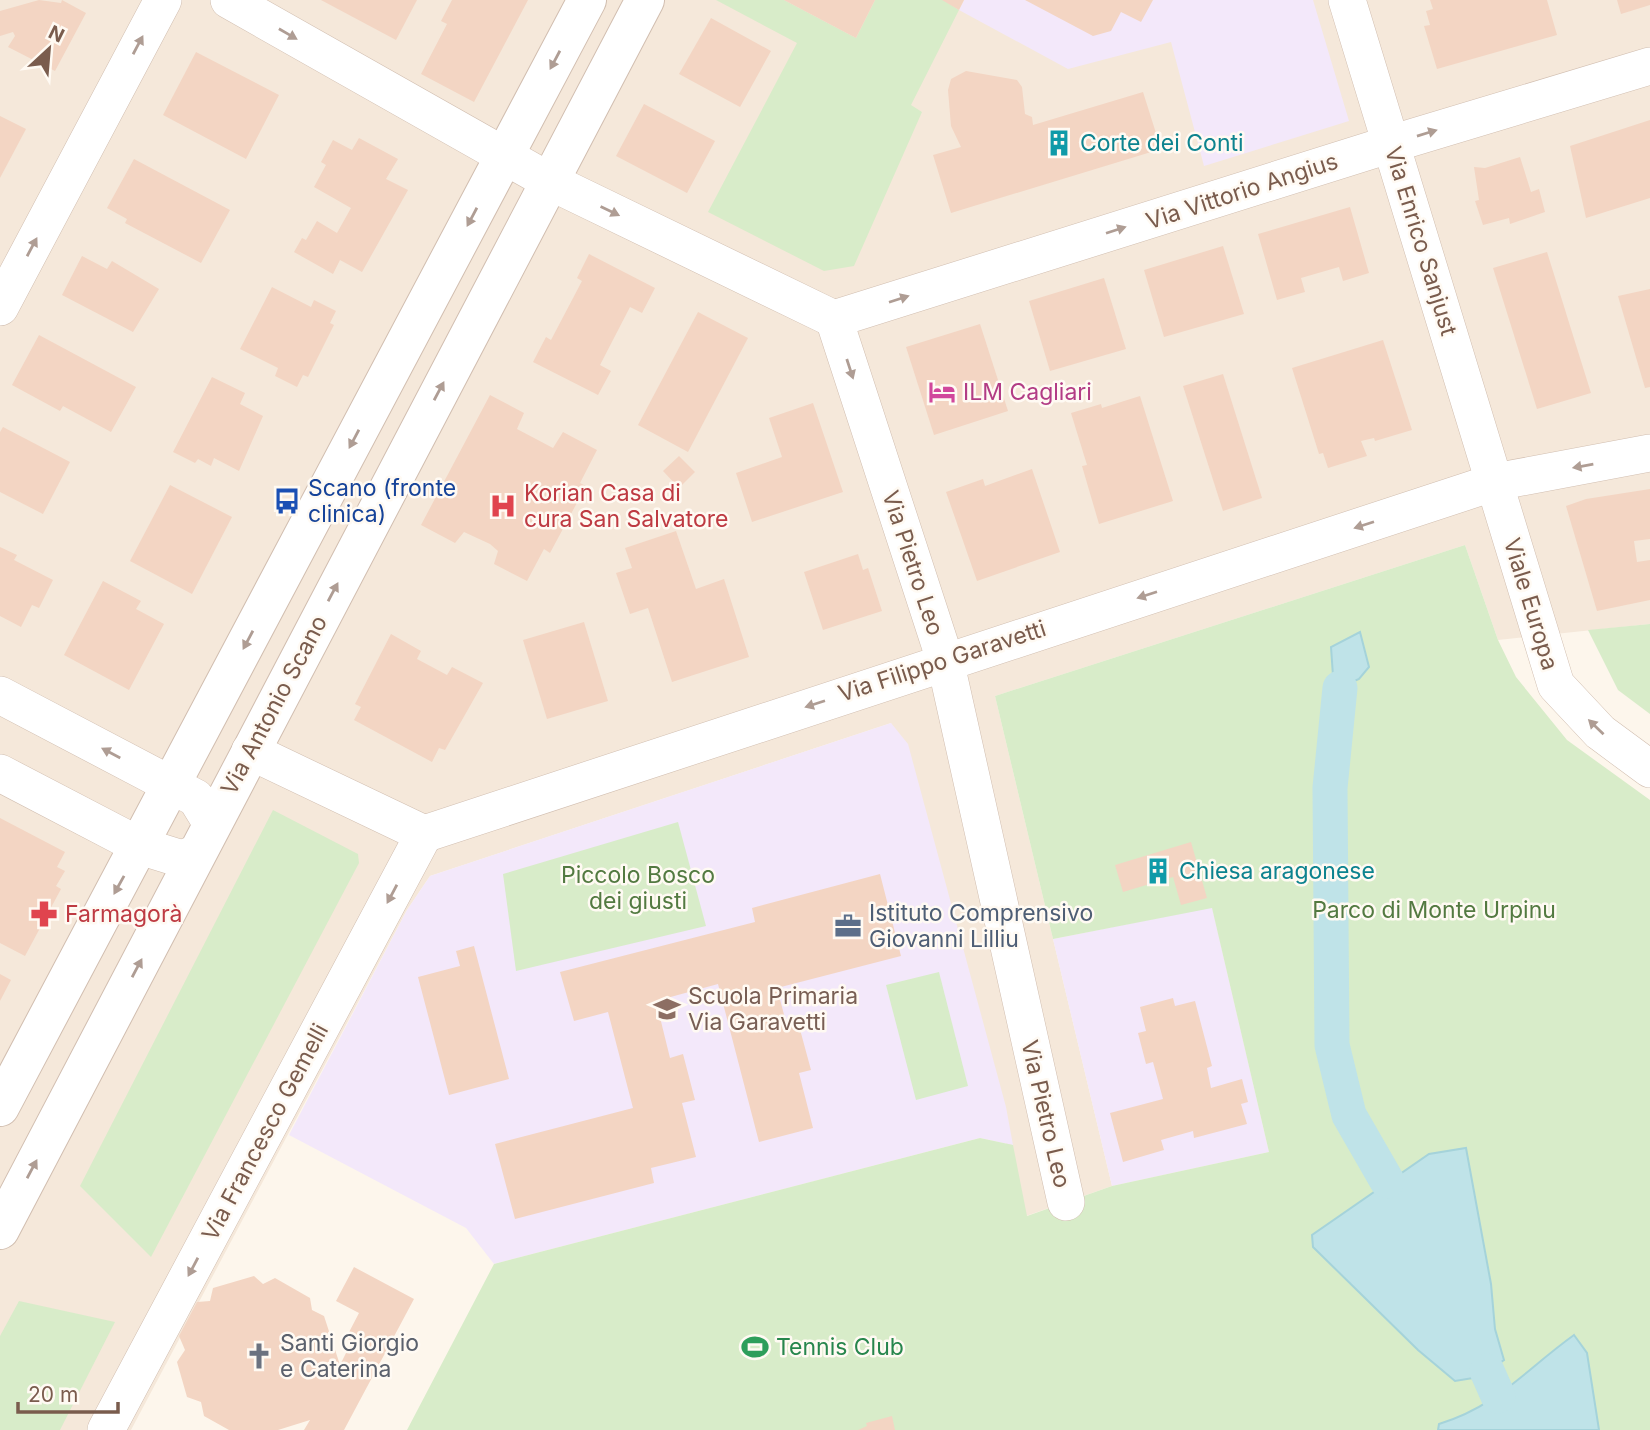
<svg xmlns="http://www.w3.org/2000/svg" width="1650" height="1430" font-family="Inter,sans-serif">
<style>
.residential{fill:#f5e8da}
.education{fill:#f3e8fa}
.green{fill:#d8ecc9}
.water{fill:#bfe3e8;stroke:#a5d3da;stroke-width:2}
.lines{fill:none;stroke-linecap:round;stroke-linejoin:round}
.canal{stroke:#bfe3e8;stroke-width:35}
.building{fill:#f3d5c3}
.minor-casing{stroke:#d1beb0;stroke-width:38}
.tertiary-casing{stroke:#d1beb0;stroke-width:40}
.minor{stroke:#fff;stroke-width:37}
.tertiary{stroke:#fff;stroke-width:38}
.oneway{fill:#af9d94}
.labels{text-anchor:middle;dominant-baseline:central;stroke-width:5;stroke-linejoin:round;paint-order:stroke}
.culture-label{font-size:23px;fill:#0d838f;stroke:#fffaf3;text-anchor:start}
.street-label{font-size:23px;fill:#7a5c4d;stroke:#fffaf3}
.hotel-label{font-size:23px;fill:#b23c85;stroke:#fffaf3;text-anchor:start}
.transit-label{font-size:23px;fill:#164399;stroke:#fffaf3;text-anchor:start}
.health-label{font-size:23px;fill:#be3a42;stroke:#fffaf3;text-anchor:start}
.park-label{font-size:23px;fill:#537a41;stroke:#fffaf3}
.service-label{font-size:23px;fill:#4e5e75;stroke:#fffaf3;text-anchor:start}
.education-label{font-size:23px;fill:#785e54;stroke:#fffaf3;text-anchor:start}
.worship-label{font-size:23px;fill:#5b616d;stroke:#fffaf3;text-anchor:start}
.leisure-label{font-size:23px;fill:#27864d;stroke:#fffaf3;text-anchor:start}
</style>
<rect width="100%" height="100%" fill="#fdf6ec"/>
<path class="residential" d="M0,0H1650V624L1498,640L1465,545L995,696L1112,1186L1026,1216L891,723L430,876L407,910L131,1430H0Z"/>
<g class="education">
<path d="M964,0H1313L1349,121L1204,166L1171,42L1068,69L959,10Z"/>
<path d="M891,723L908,744L1006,1107L1013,1145L980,1138L494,1264L466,1228L289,1135L407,910L430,876Z"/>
<path d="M1212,907L1269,1152L1112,1186L1053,939Z"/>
</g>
<g class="green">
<path d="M716,0H784L856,38L875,0H944L959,10L911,105L922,112L854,266L824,271L708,212L797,43Z"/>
<path d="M1465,545L1498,640L1516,677L1567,740L1650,800V1430H407L494,1264L980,1138L1013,1145L1027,1216L1112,1186L1269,1152L1212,908L1053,939L995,696Z"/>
<path d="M1650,624V714L1618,690L1588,630Z"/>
<path d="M273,810L358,854L359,863L151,1257L80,1186Z"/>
<path d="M678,822L706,926L516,971L503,874Z"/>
<path d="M939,972L968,1086L916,1100L886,985Z"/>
<path d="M19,1301L115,1322L60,1430H0V1336Z"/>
</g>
<g class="water">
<path d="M1360,632L1369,667L1359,679L1334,690L1331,647Z"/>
<path d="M1466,1148L1491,1284L1495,1329L1504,1360L1479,1377L1455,1381L1418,1350L1313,1247L1312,1235L1429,1154Z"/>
<path d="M1574,1335L1587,1353L1599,1430H1438L1439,1424C1498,1406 1525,1370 1574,1335Z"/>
</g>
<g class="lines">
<g class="canal">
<path d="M1340,688L1330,788L1332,1045L1349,1115L1387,1181"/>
<path d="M1487,1371L1498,1396"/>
</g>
</g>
<g class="building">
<path d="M39,0L61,3L62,0L86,13L55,71L8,47L15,36L13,32L0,36V11Z"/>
<path d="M321,0H417L396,40Z"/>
<path d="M452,0H528L474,102L421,74L447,24L441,21Z"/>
<path d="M784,0H875L856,38Z"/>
<path d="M942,0H964L959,10Z"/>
<path d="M1025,0H1153L1141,22L1121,12L1111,31L1093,36Z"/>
<path d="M1430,0H1547L1557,35L1437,69L1424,26L1430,25L1426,11L1433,9Z"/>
<path d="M1617,0H1650V5L1621,14Z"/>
<path d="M711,18L771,51L740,107L679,74Z"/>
<path d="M196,52L279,95L246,159L163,115Z"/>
<path d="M966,71L1017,80L1022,87L1025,114L1032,117L1033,125L1143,92L1161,149L951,213L933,155L961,147L951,126L948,90L951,79Z"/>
<path d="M644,104L715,141L687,193L616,156Z"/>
<path d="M0,116L26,129L0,178Z"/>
<path d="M1650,120V198L1586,218L1570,146Z"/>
<path d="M359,138L398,159L386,179L408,190L362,272L340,260L333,274L294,252L302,238L306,240L317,221L337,233L351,208L314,187L326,165L321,162L333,140L352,150Z"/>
<path d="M1520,157L1531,192L1539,189L1545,212L1510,224L1509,218L1483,225L1475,201L1479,200L1474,167L1485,168Z"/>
<path d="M134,159L230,210L201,263L125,223L127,219L107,208Z"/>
<path d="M1350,207L1369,273L1343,281L1339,267L1301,278L1305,292L1277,300L1258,234Z"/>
<path d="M1223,246L1244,314L1164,337L1144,270Z"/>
<path d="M1547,252L1591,393L1537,409L1493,268Z"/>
<path d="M589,254L655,288L642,313L630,307L600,365L611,371L598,395L533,362L546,337L551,340L582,281L577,278Z"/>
<path d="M82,256L107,269L112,261L159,289L133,332L62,295Z"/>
<path d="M1104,278L1126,349L1050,371L1029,301Z"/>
<path d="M272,287L311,307L314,300L336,311L330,323L334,325L308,377L303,375L297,387L275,376L278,368L240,349Z"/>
<path d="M1650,289V387L1645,388L1618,296Z"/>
<path d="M698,312L748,338L688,452L638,425Z"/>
<path d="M980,324L1008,411L934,435L906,347Z"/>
<path d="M39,335L136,387L111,432L63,406L60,411L12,385Z"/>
<path d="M1383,340L1412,430L1375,441L1374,438L1361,441L1367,456L1328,468L1323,453L1319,454L1292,368Z"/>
<path d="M1223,374L1262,498L1223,511L1183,386Z"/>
<path d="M212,377L245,393L240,404L263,416L239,471L214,458L211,466L198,459L195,463L173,452Z"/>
<path d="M490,395L524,413L517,429L553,448L563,432L597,450L580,483L586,486L550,553L544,549L527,581L494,564L498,551L490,544L464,532L455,543L421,525Z"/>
<path d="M1140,396L1173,501L1099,524L1082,466L1087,465L1071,413L1101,404L1102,408Z"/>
<path d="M813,403L843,492L752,522L736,473L782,457L769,418Z"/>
<path d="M3,427L70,462L43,514L0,492V432Z"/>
<path d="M679,456L695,472L679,488L663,471Z"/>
<path d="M1032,469L1060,552L977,581L946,492L983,479L985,486Z"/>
<path d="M170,485L232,517L192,594L130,561Z"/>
<path d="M1650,489V539L1634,541L1637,562L1650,560V600L1597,611L1566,506L1586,499Z"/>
<path d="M676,531L696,589L724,579L749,657L672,682L648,608L630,614L616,573L632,568L625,548Z"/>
<path d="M0,547L17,555L14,560L53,580L39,608L32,605L21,627L0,616Z"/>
<path d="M858,554L863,570L868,568L882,611L823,630L804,572Z"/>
<path d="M103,581L141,601L136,609L164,624L129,690L64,655Z"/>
<path d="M584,622L608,701L547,719L523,640Z"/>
<path d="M391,634L421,651L417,659L447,675L452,667L483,683L445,750L439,748L432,762L354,720L361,707L355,704Z"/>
<path d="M0,818L65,852L57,867L65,871L56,886L61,889L25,956L0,943Z"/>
<path d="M1191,842L1207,898L1181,905L1173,877L1123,892L1115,865Z"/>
<path d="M880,874L901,956L777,988L787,1026L798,1022L811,1070L799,1073L813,1128L759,1142L718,984L656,1001L670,1058L683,1054L695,1100L682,1103L696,1157L651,1168L654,1183L515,1219L495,1144L633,1108L608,1012L574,1021L560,972L755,922L752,908Z"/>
<path d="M474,946L509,1079L449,1095L418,977L460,966L456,951Z"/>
<path d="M0,974L11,980L0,1001Z"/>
<path d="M1173,998L1175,1006L1195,1001L1212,1066L1207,1068L1211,1088L1242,1079L1248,1102L1241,1104L1247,1124L1194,1138L1193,1131L1161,1140L1164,1150L1123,1162L1110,1113L1163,1099L1153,1062L1146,1064L1138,1033L1146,1031L1140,1007Z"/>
<path d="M354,1267L414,1299L344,1430H304L310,1420L278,1430H229L204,1416L201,1402L187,1397L177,1362L185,1350L179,1336L197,1302L210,1301L213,1288L254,1276L263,1284L275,1278L310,1298L312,1310L324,1316L340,1365L352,1341L346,1338L359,1313L336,1301Z"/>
<path d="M892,1416L895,1430H858L867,1426L866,1423Z"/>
</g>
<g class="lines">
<g class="minor-casing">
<g id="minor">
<path d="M229,0L549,181L834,319L945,660L1066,1202"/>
<path d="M1347,0L1556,685L1600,732L1650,769"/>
<path d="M0,307L163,0"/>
<path d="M834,319L1391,144L1650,66"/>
<path d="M0,695L196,798L212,824"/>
<path d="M250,751L424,834L1495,482L1650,453"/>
<path d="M0,773L140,846L182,859L197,853"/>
<path d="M106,1430L424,834"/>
</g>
</g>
<g class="tertiary-casing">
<g id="tertiary">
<path d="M0,1107L587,0"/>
<path d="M0,1230L645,0"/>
</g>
</g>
<use href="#minor" class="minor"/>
<use href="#tertiary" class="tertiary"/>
</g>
<defs><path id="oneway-solid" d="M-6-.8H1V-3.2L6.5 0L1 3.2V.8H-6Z" transform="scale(1.75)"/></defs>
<g class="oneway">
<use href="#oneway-solid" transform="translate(288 34) rotate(30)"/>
<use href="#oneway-solid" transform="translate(138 45) rotate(-62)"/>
<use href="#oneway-solid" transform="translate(555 60) rotate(118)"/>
<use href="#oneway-solid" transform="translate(1427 133) rotate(-17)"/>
<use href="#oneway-solid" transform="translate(610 211) rotate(26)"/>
<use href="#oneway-solid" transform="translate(472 217) rotate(118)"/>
<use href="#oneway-solid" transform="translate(1116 230) rotate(-18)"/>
<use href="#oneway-solid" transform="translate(32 247) rotate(-62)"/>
<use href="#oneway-solid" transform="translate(899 299) rotate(-18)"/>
<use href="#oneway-solid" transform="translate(850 369) rotate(72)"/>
<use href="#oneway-solid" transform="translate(439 391) rotate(-62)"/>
<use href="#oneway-solid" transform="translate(354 439) rotate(118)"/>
<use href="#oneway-solid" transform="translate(1583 466) rotate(170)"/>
<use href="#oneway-solid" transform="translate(1364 525) rotate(162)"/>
<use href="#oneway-solid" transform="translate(333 592) rotate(-62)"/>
<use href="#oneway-solid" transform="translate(1147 595) rotate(162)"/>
<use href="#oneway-solid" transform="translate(248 640) rotate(118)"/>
<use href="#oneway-solid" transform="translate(815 704) rotate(162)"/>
<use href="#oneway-solid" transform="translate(1596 727) rotate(-136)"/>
<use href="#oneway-solid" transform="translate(111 753) rotate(-152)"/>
<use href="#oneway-solid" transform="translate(119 885) rotate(119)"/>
<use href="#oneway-solid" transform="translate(392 894) rotate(118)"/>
<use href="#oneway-solid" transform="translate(137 968) rotate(-62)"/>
<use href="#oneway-solid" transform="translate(32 1169) rotate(-62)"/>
<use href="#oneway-solid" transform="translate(193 1267) rotate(118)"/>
</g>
<defs>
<g id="building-bare" transform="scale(2.1)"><path d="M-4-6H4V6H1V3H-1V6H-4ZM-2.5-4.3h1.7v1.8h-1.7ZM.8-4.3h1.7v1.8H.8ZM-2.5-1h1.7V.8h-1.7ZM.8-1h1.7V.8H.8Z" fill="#0f9aa8" stroke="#fffaf3" stroke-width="2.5" paint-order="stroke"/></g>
<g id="hotel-bare" transform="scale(2.1)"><path d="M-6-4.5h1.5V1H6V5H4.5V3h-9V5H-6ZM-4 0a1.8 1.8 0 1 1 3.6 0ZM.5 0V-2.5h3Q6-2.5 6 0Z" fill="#d1479c" stroke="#fffaf3" stroke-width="2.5" paint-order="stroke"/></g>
<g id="bus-bare" transform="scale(2.1)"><path d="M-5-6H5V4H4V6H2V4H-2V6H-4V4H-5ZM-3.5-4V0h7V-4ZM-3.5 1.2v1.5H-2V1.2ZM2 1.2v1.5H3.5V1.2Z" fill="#1a4fb4" stroke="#fffaf3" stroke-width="2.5" paint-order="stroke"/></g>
<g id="hospital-bare" transform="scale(2.1)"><path d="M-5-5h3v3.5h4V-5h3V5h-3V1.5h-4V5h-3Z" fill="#e0444e" stroke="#fffaf3" stroke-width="2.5" paint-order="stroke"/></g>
<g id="pharmacy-bare" transform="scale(2.1)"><path d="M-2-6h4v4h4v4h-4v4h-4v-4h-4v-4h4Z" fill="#e0444e" stroke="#fffaf3" stroke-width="2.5" paint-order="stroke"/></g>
<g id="office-bare" transform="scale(2.1)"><path d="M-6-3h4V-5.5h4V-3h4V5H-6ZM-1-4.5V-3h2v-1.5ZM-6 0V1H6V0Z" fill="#5c6f8a" stroke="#fffaf3" stroke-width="2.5" paint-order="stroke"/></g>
<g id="school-bare" transform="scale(2.1)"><path d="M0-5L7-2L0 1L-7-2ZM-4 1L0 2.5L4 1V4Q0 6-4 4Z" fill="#8d6e63" stroke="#fffaf3" stroke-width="2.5" paint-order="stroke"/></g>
<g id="stadium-bare" transform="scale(2.1)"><path d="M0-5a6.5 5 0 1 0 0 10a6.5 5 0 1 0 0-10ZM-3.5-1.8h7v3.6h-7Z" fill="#2e9e5b" stroke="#fffaf3" stroke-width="2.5" paint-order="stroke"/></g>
<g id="church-bare" transform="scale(2.1)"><path d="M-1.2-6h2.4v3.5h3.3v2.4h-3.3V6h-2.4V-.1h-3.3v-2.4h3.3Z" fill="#6b7280" stroke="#fffaf3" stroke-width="2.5" paint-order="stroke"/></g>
</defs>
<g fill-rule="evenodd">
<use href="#building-bare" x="1059" y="143"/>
<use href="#hotel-bare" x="942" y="392"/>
<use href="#bus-bare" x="287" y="501"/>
<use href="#hospital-bare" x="503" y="506"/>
<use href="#building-bare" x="1158" y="871"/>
<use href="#pharmacy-bare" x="44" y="914"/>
<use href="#office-bare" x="848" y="926"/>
<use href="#school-bare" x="667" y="1009"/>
<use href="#stadium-bare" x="755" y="1347"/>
<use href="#church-bare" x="259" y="1356"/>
</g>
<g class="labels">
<g class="culture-label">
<text x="1080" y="143">Corte dei Conti</text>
<text x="1179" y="871">Chiesa aragonese</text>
</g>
<g class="street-label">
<text transform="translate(1242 191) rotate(-18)">Via Vittorio Angius</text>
<text transform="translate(1421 241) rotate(73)">Via Enrico Sanjust</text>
<text transform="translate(913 563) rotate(72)">Via Pietro Leo</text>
<text transform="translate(1531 604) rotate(73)">Viale Europa</text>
<text transform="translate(942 661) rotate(-18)">Via Filippo Garavetti</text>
<text transform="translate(274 705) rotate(-62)">Via Antonio Scano</text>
<text transform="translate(1046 1114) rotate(77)">Via Pietro Leo</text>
<text transform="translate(265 1132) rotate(-62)">Via Francesco Gemelli</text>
</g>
<g class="hotel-label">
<text x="963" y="392">ILM Cagliari</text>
</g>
<g class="transit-label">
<text x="308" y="488">Scano (fronte<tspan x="308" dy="26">clinica)</tspan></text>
</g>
<g class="health-label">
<text x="524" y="493">Korian Casa di<tspan x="524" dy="26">cura San Salvatore</tspan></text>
<text x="65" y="914">Farmagorà</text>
</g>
<g class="park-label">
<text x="638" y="875">Piccolo Bosco<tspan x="638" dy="26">dei giusti</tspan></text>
<text x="1434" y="910">Parco di Monte Urpinu</text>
</g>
<g class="service-label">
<text x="869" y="913">Istituto Comprensivo<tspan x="869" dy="26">Giovanni Lilliu</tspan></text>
</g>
<g class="education-label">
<text x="688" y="996">Scuola Primaria<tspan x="688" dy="26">Via Garavetti</tspan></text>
</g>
<g class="worship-label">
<text x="280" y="1343">Santi Giorgio<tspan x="280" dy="26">e Caterina</tspan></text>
</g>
<g class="leisure-label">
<text x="776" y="1347">Tennis Club</text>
</g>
</g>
<g transform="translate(49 49) rotate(26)" stroke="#fffaf3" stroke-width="5" paint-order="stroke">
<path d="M0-5L12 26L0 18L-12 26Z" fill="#7a5c4d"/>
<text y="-10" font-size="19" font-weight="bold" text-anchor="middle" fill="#7a5c4d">N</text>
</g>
<path d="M18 1402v10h100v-10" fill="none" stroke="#7a5c4d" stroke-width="3.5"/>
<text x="28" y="1402" font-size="21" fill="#7a5c4d" stroke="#fffaf3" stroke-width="5" paint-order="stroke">20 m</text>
</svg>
